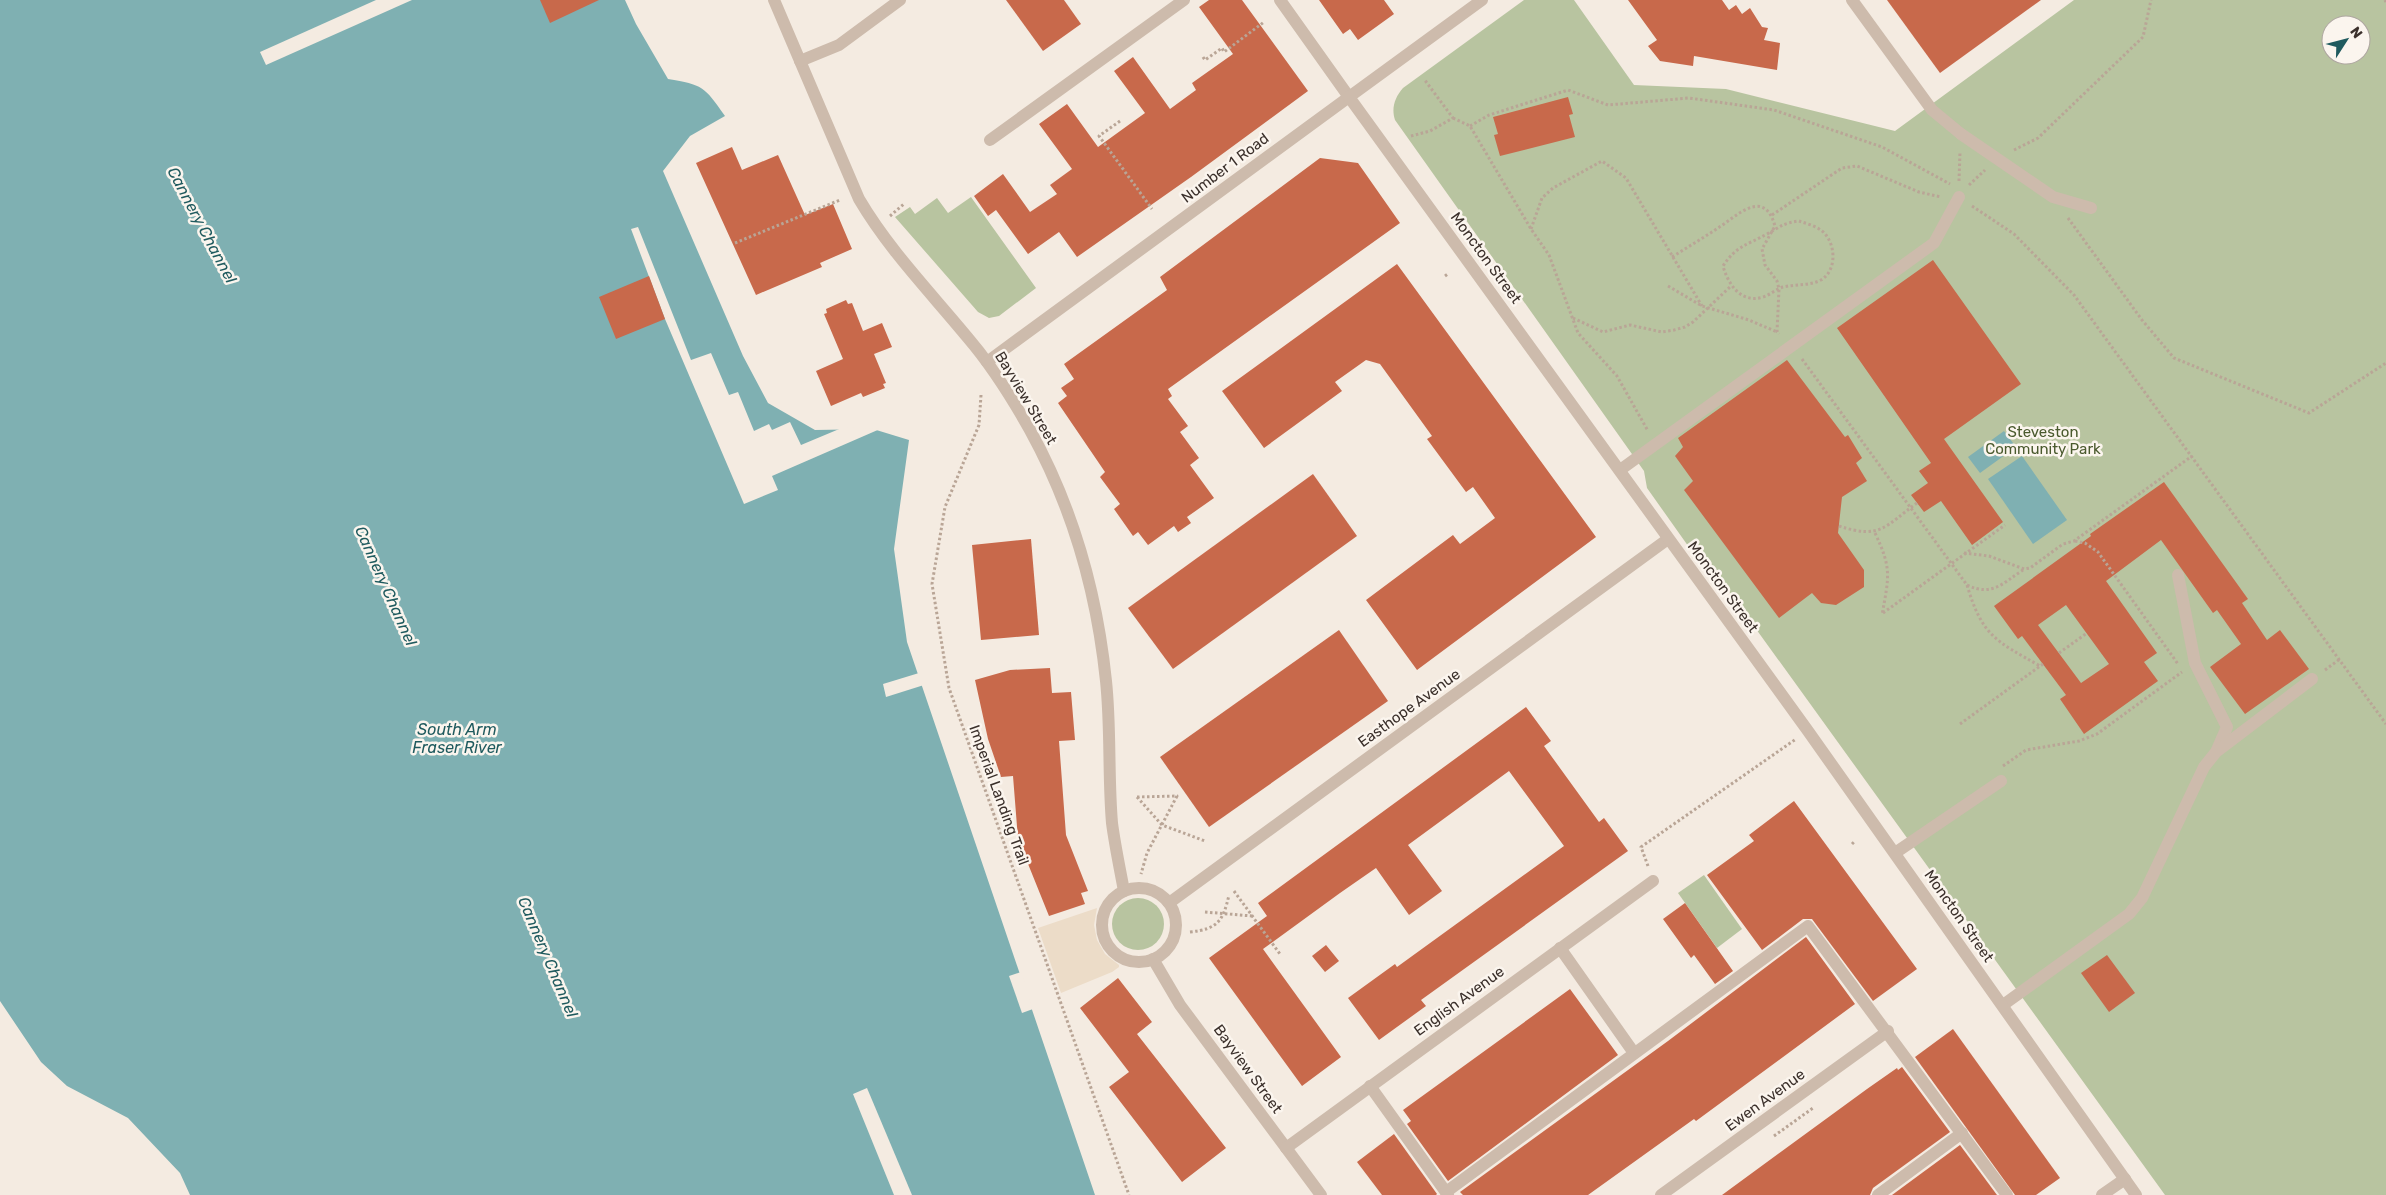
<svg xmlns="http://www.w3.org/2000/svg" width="2386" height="1195" font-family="Rubik,sans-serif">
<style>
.green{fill:#b8c4a0;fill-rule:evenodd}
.plaza{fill:#ecdcc8}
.water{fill:#7fb0b2}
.pier{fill:#f4ebe1}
.building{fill:#c8694b;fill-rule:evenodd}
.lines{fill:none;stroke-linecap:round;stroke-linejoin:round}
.path{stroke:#b9a596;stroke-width:3;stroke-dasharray:2.5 2.5;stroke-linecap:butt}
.service{stroke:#cdbbac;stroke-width:12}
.minor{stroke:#cdbbac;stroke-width:12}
.tertiary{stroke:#cdbbac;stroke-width:12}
.labels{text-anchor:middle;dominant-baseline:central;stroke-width:5;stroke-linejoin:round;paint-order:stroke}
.street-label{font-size:15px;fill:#3b302b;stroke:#fbf5ee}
.park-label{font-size:15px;fill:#4a5a2e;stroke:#fbf5ee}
.water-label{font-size:16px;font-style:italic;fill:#1f5a5e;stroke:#fbf5ee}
</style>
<rect width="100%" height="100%" fill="#f4ebe1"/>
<g class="green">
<path d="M1524,0H1574L1634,85L1726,89L1895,131L2074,0H2386V1195H2165L1725,586L1708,574L1647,488L1644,471L1395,120C1391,108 1395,97 1403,88ZM2331,25H2361V55H2331Z"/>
<path d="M971,197L1036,288L999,316L989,318L978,312L895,217L910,207L915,214L937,198L948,213Z"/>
<path d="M1704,875L1742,929L1717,948L1678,893Z"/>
<circle cx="1138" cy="924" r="26"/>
</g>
<path class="plaza" d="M1097,908L1094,925L1097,940L1105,954L1119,965V967L1112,972L1061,993L1038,928Z"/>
<g class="water">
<path d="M0,0H625L636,24L668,79C703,85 704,86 725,116L690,136L663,171L743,356L768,403L815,430L873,429L909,440L894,549L907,642L1095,1195H190L180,1173L128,1118L67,1086L41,1062L0,1001Z"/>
<path d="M2004,431L2016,447L1980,473L1968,457Z"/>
<path d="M2022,456L2067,520L2033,544L1988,479Z"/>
</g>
<g class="pier">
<path d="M376,0H412L266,65L260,52Z"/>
<path d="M638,227L691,360L711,353L729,395L738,392L754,431L769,424L772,430L790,422L801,445L844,427L880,429L772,476L778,490L744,504L665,319L631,229Z"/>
<path d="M919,673L924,685L886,697L883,684Z"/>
<path d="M1021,972L1033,1009L1022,1013L1009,976Z"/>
<path d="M867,1088L912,1195H894L853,1094Z"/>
</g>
<g class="building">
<path d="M540,0H599L550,23Z"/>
<path d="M1006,0H1064L1081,24L1043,51Z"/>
<path d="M1209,0H1242L1308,91L1191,177L1077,257L1059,232L1028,254L996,210L988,216L974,196L1003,174L1030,212L1057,194L1050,185L1072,169L1039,124L1067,104L1098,147L1145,113L1114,71L1133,57L1170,109L1196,90L1192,83L1233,54L1199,7Z"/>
<path d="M1319,0H1384L1394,14L1358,40L1350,29L1343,34Z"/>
<path d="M1628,0H1722L1729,10L1736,5L1742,14L1750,8L1762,27L1768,28L1764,40L1780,43L1777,70L1694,56L1693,66L1660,61L1648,46L1657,40Z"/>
<path d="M1887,0H2041L1940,73Z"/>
<path d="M1568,97L1573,114L1569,115L1575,137L1500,156L1494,135L1498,134L1493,117Z"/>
<path d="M732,147L742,170L778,155L805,215L833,204L852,249L820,263L822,267L756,295L696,163Z"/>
<path d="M1320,158L1358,163L1400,223L1168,389L1172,396L1168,399L1188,426L1180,432L1199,458L1190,465L1214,498L1187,517L1191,523L1178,532L1174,526L1148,545L1138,532L1133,536L1114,509L1120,504L1100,477L1105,472L1058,403L1067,396L1061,388L1074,379L1064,364L1167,290L1160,277Z"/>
<path d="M1933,260L2021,384L1944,439L2003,522L1972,545L1941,501L1924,512L1911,495L1928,483L1919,471L1931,463L1837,328Z"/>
<path d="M1397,264L1596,537L1417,670L1366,600L1453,535L1460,544L1495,518L1473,487L1466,492L1427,439L1432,436L1380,364L1366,360L1335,382L1342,391L1264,448L1222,391Z"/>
<path d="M649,276L665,319L616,339L599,297Z"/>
<path d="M846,300L848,304L852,303L863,331L882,323L892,347L874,354L886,383L883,384L885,388L863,397L861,393L831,406L816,371L843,359L824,314L827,313L826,309Z"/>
<path d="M1787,360L1845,437L1848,435L1862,458L1856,463L1867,481L1842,497L1838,533L1864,570V587L1836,605L1821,603L1812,593L1779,618L1684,490L1693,481L1675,456L1683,447L1678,438Z"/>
<path d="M1313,474L1357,536L1173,669L1128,608Z"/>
<path d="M2164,482L2248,599L2242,603L2267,640L2280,630L2309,669L2245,714L2210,667L2241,644L2217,610L2213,613L2161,540L2106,581L2157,653L2144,662L2158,681L2084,734L2060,699L2066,695L2022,636L2018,639L1994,606L2091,536L2090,534ZM2066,605L2109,664L2081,683L2038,625Z"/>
<path d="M1031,539L1039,635L981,640L972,545Z"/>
<path d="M1339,630L1388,701L1209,827L1160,757Z"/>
<path d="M1050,668L1052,693L1071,692L1075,740L1059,741L1066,835L1088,891L1081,893L1085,904L1049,916L1018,839L1013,776L1001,777L988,739L975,680L1010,670Z"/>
<path d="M1526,707L1551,741L1544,746L1599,822L1604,818L1628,851L1421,1000L1426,1006L1379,1040L1348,998L1395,964L1397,967L1564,846L1509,771L1408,845L1442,891L1409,915L1376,868L1340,893L1263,949L1341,1057L1302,1086L1209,958L1267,916L1258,903Z"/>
<path d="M1794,801L1917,969L1873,1001L1812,919H1803L1762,950L1707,875L1754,841L1749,835Z"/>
<path d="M1685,903L1733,971L1715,984L1694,955L1691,958L1663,919Z"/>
<path d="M1806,937L1855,1004L1696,1121L1694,1119L1588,1195H1463L1460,1192L1668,1041Z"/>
<path d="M1326,945L1339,961L1325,972L1312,956Z"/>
<path d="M2107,955L2135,993L2109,1012L2081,973Z"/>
<path d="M1118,978L1152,1022L1137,1034L1226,1148L1182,1182L1109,1087L1129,1072L1080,1008Z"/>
<path d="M1570,989L1618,1055L1448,1181L1407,1124L1411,1121L1403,1110Z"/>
<path d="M1953,1029L2060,1178L2036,1195H2015L1915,1057Z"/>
<path d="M1902,1067L1950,1132L1873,1188L1870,1195H1722L1867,1089L1897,1068L1898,1070Z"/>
<path d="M1394,1134L1437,1194L1436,1195H1382L1357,1162Z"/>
<path d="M1960,1145L1997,1195H1892Z"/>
</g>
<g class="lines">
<g class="path">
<path d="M2385,0L2386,2"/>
<path d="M1203,57L1205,60L1222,48L1224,52L1264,22"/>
<path d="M1453,118L1470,126L1531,229L1549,255L1578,333L1617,376L1648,431"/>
<path d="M1120,121L1099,136L1152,209"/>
<path d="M1470,126L1489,115L1568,90L1608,105L1689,98L1774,110L1882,147L1950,184"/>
<path d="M1411,136L1430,131L1453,118L1424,79"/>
<path d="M2014,150L2038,138L2143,37L2151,0"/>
<path d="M1959,181L1960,152"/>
<path d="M1969,185L1985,170"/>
<path d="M1972,206L2014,234L2074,295L2386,724"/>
<path d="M1772,215L1842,168L1857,166L1919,192L1941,197"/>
<path d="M890,216L905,203"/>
<path d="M2068,218L2142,320L2174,358L2309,413L2386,363"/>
<path d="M1799,221C1808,224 1820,227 1826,235C1836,248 1836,271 1821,280C1809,286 1796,284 1783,287C1776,289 1770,295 1763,297C1741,304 1728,284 1723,266C1736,246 1747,245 1767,234C1780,227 1783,223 1799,221Z"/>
<path d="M1531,229L1542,198L1553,188L1602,161L1626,178L1702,306"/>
<path d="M735,243L840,200"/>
<path d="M1672,257C1688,247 1703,238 1718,228C1737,216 1764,187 1775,226L1762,249L1765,265L1777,281L1779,289L1777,332L1779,334"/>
<path d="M1445,276L1449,273"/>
<path d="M1668,286L1702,306L1749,320L1777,332"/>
<path d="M1573,318L1603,332L1630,325L1662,332L1674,330L1685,327L1693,322L1731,286"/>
<path d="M1802,359L1967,585C1982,636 1996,641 2040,666"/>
<path d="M981,395L979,425L945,507L932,584L949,688L1129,1195"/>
<path d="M1839,526C1881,540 1885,526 1917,503"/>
<path d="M1875,533C1892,569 1889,576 1882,615"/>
<path d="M2075,541L2085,543L2098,552L2178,664"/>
<path d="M1964,553L1989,556L2024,569L2030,568L2063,544L2074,541L2192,456"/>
<path d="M1967,585C1992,597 2003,583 2023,570"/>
<path d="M1883,613L2005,525"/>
<path d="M2059,653L2087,633"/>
<path d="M2325,670L2340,659"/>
<path d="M1960,724L2043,664"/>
<path d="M2003,766L2026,750L2079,741L2097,734L2182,672"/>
<path d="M1137,797L1177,796L1147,853L1141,874"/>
<path d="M1137,797L1162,825L1205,841"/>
<path d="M1852,844L1855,841"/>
<path d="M1648,866L1641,847L1796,739"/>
<path d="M1234,891L1280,954"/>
<path d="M1205,912L1252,916"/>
<path d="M1190,932C1218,929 1223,921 1229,895"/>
<path d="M1774,1136L1813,1108"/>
</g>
<g class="service">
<path d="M1961,134L2053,197L2091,208"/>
<path d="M990,140L1184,0"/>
<path d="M1620,470L1934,243L1959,197"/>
<path d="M2178,575L2195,663L2227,727L2217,750"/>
<path d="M1895,853L2001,781"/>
<path d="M1560,948L1634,1053"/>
<path d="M2003,1005L2129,914L2142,898L2204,767L2216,752L2312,679"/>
<path d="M1370,1086L1448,1195"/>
<path d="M1446,1192L1808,926L2007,1195"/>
<path d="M1878,1195L1962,1133"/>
</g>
<g class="minor">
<path d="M774,0L859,199C889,250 931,293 968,338C992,366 1012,398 1030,430C1073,508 1097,594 1106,681C1111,728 1108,776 1112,823C1115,846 1120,869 1124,891"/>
<path d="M1852,0L1932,110L1961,134"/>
<path d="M800,61L839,45L900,0"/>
<path d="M987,362L1349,97L1280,0"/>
<circle cx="1139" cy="925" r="37"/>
<path d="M1169,903L1668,539"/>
<path d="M1153,959L1180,1005L1321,1195"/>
<path d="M1286,1148L1653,881"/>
<path d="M1661,1195L1888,1031"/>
<path d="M2102,1195L2125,1179"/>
</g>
<path class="tertiary" d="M1482,0L1349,97L1808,731L2136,1195"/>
</g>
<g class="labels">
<g class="street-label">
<text transform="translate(1225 168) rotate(-37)">Number 1 Road</text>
<text transform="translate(1486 258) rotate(54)">Moncton Street</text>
<text transform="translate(1026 398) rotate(59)">Bayview Street</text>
<text transform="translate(1723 587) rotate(54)">Moncton Street</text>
<text transform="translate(1409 708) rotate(-36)">Easthope Avenue</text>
<text transform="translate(999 795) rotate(70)">Imperial Landing Trail</text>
<text transform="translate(1959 916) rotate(55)">Moncton Street</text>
<text transform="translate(1459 1001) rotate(-36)">English Avenue</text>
<text transform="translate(1248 1069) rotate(54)">Bayview Street</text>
<text transform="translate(1765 1100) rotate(-36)">Ewen Avenue</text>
</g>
<g class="park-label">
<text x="2043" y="432">Steveston<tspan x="2043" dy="17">Community Park</tspan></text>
</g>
<g class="water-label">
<text transform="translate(202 225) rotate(62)">Cannery Channel</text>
<text transform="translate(386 586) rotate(66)">Cannery Channel</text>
<text x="457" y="729">South Arm<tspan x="457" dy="18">Fraser River</tspan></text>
<text transform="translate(548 957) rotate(67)">Cannery Channel</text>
</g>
</g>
<g transform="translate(2346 40) rotate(54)"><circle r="24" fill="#fbf5ee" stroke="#aea6a0"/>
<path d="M0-4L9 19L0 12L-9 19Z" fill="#1f5a5e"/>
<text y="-8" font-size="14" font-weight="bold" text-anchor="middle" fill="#3b302b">N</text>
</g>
</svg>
